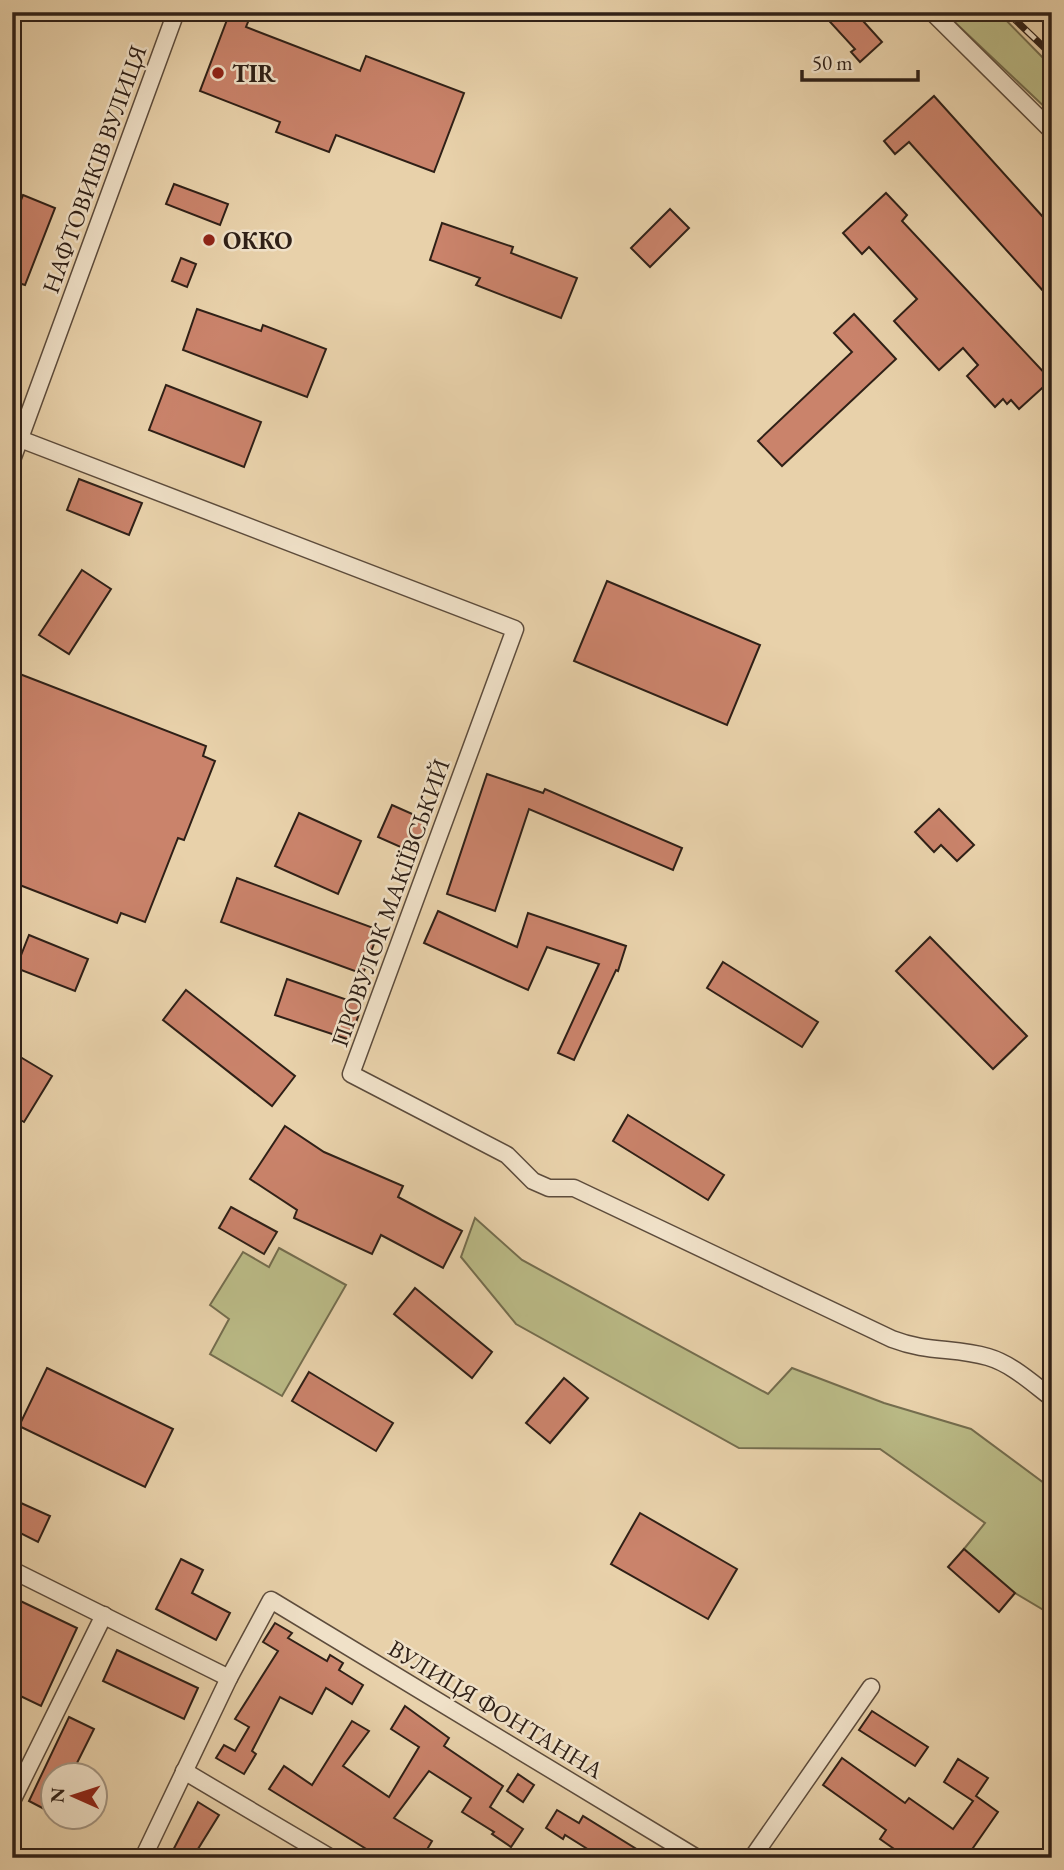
<svg xmlns="http://www.w3.org/2000/svg" width="1064" height="1870" font-family="'EB Garamond',serif">
<style>
.green{fill:#baba86;stroke:#746d4e;stroke-width:2}
.building{fill:#ca836b;stroke:#2f2017;stroke-width:2}
.lines{fill:none;stroke-linecap:round;stroke-linejoin:round}
.minor-casing{stroke:#5d4c3c;stroke-width:19}
.minor{stroke:#f0e1c8;stroke-width:16}
.rail-casing{stroke:#2f2017;stroke-width:7}
.rail{stroke:#f0e1c8;stroke-width:4.5;stroke-dasharray:13;stroke-linecap:butt}
.poi-dot{fill:#8f2418;stroke:#f0e1c8;stroke-width:2.5}
.labels{text-anchor:middle;dominant-baseline:central;stroke-width:5;stroke-linejoin:round;paint-order:stroke}
.poi-label{font-size:24px;font-weight:bold;fill:#2f2017;stroke:#f0e1c8;text-anchor:start}
.street-label{font-size:24px;fill:#2f2017;stroke:#f0e1c8}
</style>
<rect width="100%" height="100%" fill="#e8d1aa"/>
<filter id="stains"><feTurbulence type="fractalNoise" baseFrequency=".00286" numOctaves="4"/><feColorMatrix values="0 0 0 0 .2 0 0 0 0 .09 0 0 0 0 .02 0 0 0 .5 -.17"/></filter>
<radialGradient id="worn" r=".72"><stop offset=".6" stop-color="#630" stop-opacity="0"/><stop offset="1" stop-color="#630" stop-opacity=".3"/></radialGradient>
<g class="green">
<path d="M944,12H998L1052,67V114Z"/>
<path d="M475,1218L522,1260L768,1394L792,1368L884,1403L971,1429L1052,1489V1615L1015,1593L964,1549L985,1523L880,1449L739,1448L516,1324L461,1257Z"/>
<path d="M279,1248L346,1285L282,1396L210,1354L229,1319L210,1305L243,1252L269,1267Z"/>
</g>
<g class="building">
<path d="M230,12H252L246,27L360,71L366,56L464,93L434,172L336,135L329,152L276,132L280,122L200,91Z"/>
<path d="M821,12H855L882,42L860,62L851,52L855,49Z"/>
<path d="M934,96L1052,227V287L1045,293L909,142L895,154L884,141Z"/>
<path d="M174,184L228,204L220,225L166,204Z"/>
<path d="M886,193L907,215L902,221L1051,380L1019,409L1011,400L1007,404L1003,399L995,407L967,376L978,365L963,348L939,370L894,321L917,299L869,247L862,254L843,233Z"/>
<path d="M23,195L55,208L25,285L12,281V222Z"/>
<path d="M670,209L689,228L650,267L631,248Z"/>
<path d="M442,223L513,247L511,253L577,278L561,318L476,285L480,278L430,260Z"/>
<path d="M181,258L196,264L187,287L172,281Z"/>
<path d="M197,309L261,331L263,325L326,349L307,397L183,350Z"/>
<path d="M854,314L896,359L782,466L758,441L852,352L834,333Z"/>
<path d="M166,385L261,422L244,467L149,430Z"/>
<path d="M79,479L142,503L129,535L67,510Z"/>
<path d="M82,570L111,589L69,654L39,635Z"/>
<path d="M607,581L760,645L727,725L574,661Z"/>
<path d="M12,671L206,746L203,756L215,761L184,840L178,838L145,922L121,913L117,923L12,882Z"/>
<path d="M487,774L543,793L545,789L682,848L673,870L529,809L495,911L447,894Z"/>
<path d="M392,805L428,821L414,853L378,837Z"/>
<path d="M939,809L974,845L957,861L941,845L934,852L915,832Z"/>
<path d="M299,813L361,841L338,894L275,866Z"/>
<path d="M237,878L379,930L363,974L221,922Z"/>
<path d="M438,911L517,947L528,913L626,946L618,971L616,970L574,1060L558,1053L599,964L547,947L528,990L424,943Z"/>
<path d="M29,935L88,959L75,991L16,968Z"/>
<path d="M930,937L1027,1036L993,1069L896,971Z"/>
<path d="M723,962L818,1022L802,1047L707,988Z"/>
<path d="M287,979L362,1005L350,1040L275,1015Z"/>
<path d="M186,990L295,1076L272,1106L163,1020Z"/>
<path d="M12,1052L52,1076L24,1122L12,1115Z"/>
<path d="M628,1115L724,1175L708,1200L613,1141Z"/>
<path d="M285,1126L324,1152L403,1186L398,1197L462,1231L443,1268L381,1235L372,1254L294,1218L297,1210L250,1179Z"/>
<path d="M231,1207L277,1232L264,1254L219,1228Z"/>
<path d="M415,1288L492,1352L472,1378L394,1314Z"/>
<path d="M47,1368L173,1429L145,1487L19,1426Z"/>
<path d="M309,1372L393,1423L376,1451L292,1401Z"/>
<path d="M564,1378L588,1398L550,1443L526,1423Z"/>
<path d="M12,1499L50,1516L38,1542L12,1529Z"/>
<path d="M640,1513L737,1569L708,1619L611,1564Z"/>
<path d="M964,1549L1015,1593L999,1612L948,1567Z"/>
<path d="M181,1559L203,1570L192,1593L230,1613L216,1640L156,1609Z"/>
<path d="M12,1597L77,1628L41,1706L12,1692Z"/>
<path d="M275,1623L292,1633L288,1638L327,1661L330,1655L343,1663L339,1670L363,1685L352,1704L326,1688L312,1714L280,1697L252,1751L256,1754L244,1774L216,1758L224,1745L235,1751L249,1727L235,1719L278,1651L263,1642Z"/>
<path d="M117,1650L198,1688L184,1719L103,1681Z"/>
<path d="M405,1706L449,1738L444,1746L503,1786L490,1807L523,1829L511,1847L492,1834L494,1832L462,1812L471,1798L429,1771L394,1818L432,1841L422,1858H381L269,1789L284,1766L312,1785L352,1721L369,1731L343,1766L389,1797L419,1747L391,1729Z"/>
<path d="M872,1711L928,1747L915,1766L859,1730Z"/>
<path d="M69,1717L94,1729L71,1775H52V1813L29,1801Z"/>
<path d="M842,1758L905,1803L909,1798L953,1829L973,1801L944,1782L958,1759L988,1778L976,1796L998,1812L966,1858H907L880,1839L886,1830L823,1785Z"/>
<path d="M518,1774L534,1785L523,1802L507,1791Z"/>
<path d="M198,1802L219,1815L198,1849L214,1858H169Z"/>
<path d="M557,1810L579,1823L583,1816L651,1858H602L565,1835L563,1839L546,1828Z"/>
</g>
<g class="lines">
<g class="minor-casing">
<g id="minor">
<path d="M932,12L1052,131"/>
<path d="M20,439L515,629L351,1074L507,1155L533,1181L549,1188H574L892,1339C928,1353 955,1347 988,1357C1012,1364 1032,1383 1052,1398"/>
<path d="M12,460L176,12"/>
<path d="M12,1570L229,1678"/>
<path d="M184,1771L331,1858"/>
<path d="M12,1801L104,1615"/>
<path d="M143,1858L229,1678L271,1600L697,1858"/>
<path d="M752,1858L871,1687"/>
</g>
</g>
<use href="#minor" class="minor"/>
<g class="rail-casing">
<path id="rail" d="M1007,12L1052,55"/>
</g>
<use href="#rail" class="rail"/>
</g>
<g class="poi-dot">
<circle cx="218" cy="73" r="7"/>
<circle cx="209" cy="240" r="7"/>
</g>
<g class="labels">
<g class="poi-label">
<text x="232" y="73">TIR</text>
<text x="223" y="240">ОККО</text>
</g>
<g class="street-label">
<text transform="translate(94 169) rotate(-70)">НАФТОВИКІВ ВУЛИЦЯ</text>
<text transform="translate(390 903) rotate(-70)">ПРОВУЛОК МАКІЇВСЬКИЙ</text>
<text transform="translate(496 1709) rotate(31)">ВУЛИЦЯ ФОНТАННА</text>
</g>
</g>
<rect width="1064" height="1870" fill="none" stroke="#e8d1aa" stroke-width="42"/>
<rect x="14" y="14" width="1036" height="1842" fill="none" stroke="#2f2017" stroke-width="3.5"/>
<rect x="21" y="21" width="1022" height="1828" fill="none" stroke="#2f2017" stroke-width="2"/>
<g transform="translate(74 1796) rotate(273)"><circle r="33" fill="#f0e1c8" stroke="#a39481" stroke-width="2"/>
<path d="M0-5L12 26L0 18L-12 26Z" fill="#8f2418"/>
<text y="-10" font-size="19" font-weight="bold" text-anchor="middle" fill="#2f2017">N</text>
</g>
<path d="M802 70v10h116v-10" fill="none" stroke="#2f2017" stroke-width="3.5"/>
<text x="812" y="70" font-size="21" fill="#2f2017" stroke="#f0e1c8" stroke-width="5" paint-order="stroke">50 m</text>
<rect width="100%" height="100%" filter="url(#stains)"/>
<rect width="100%" height="100%" fill="url(#worn)"/>
</svg>
